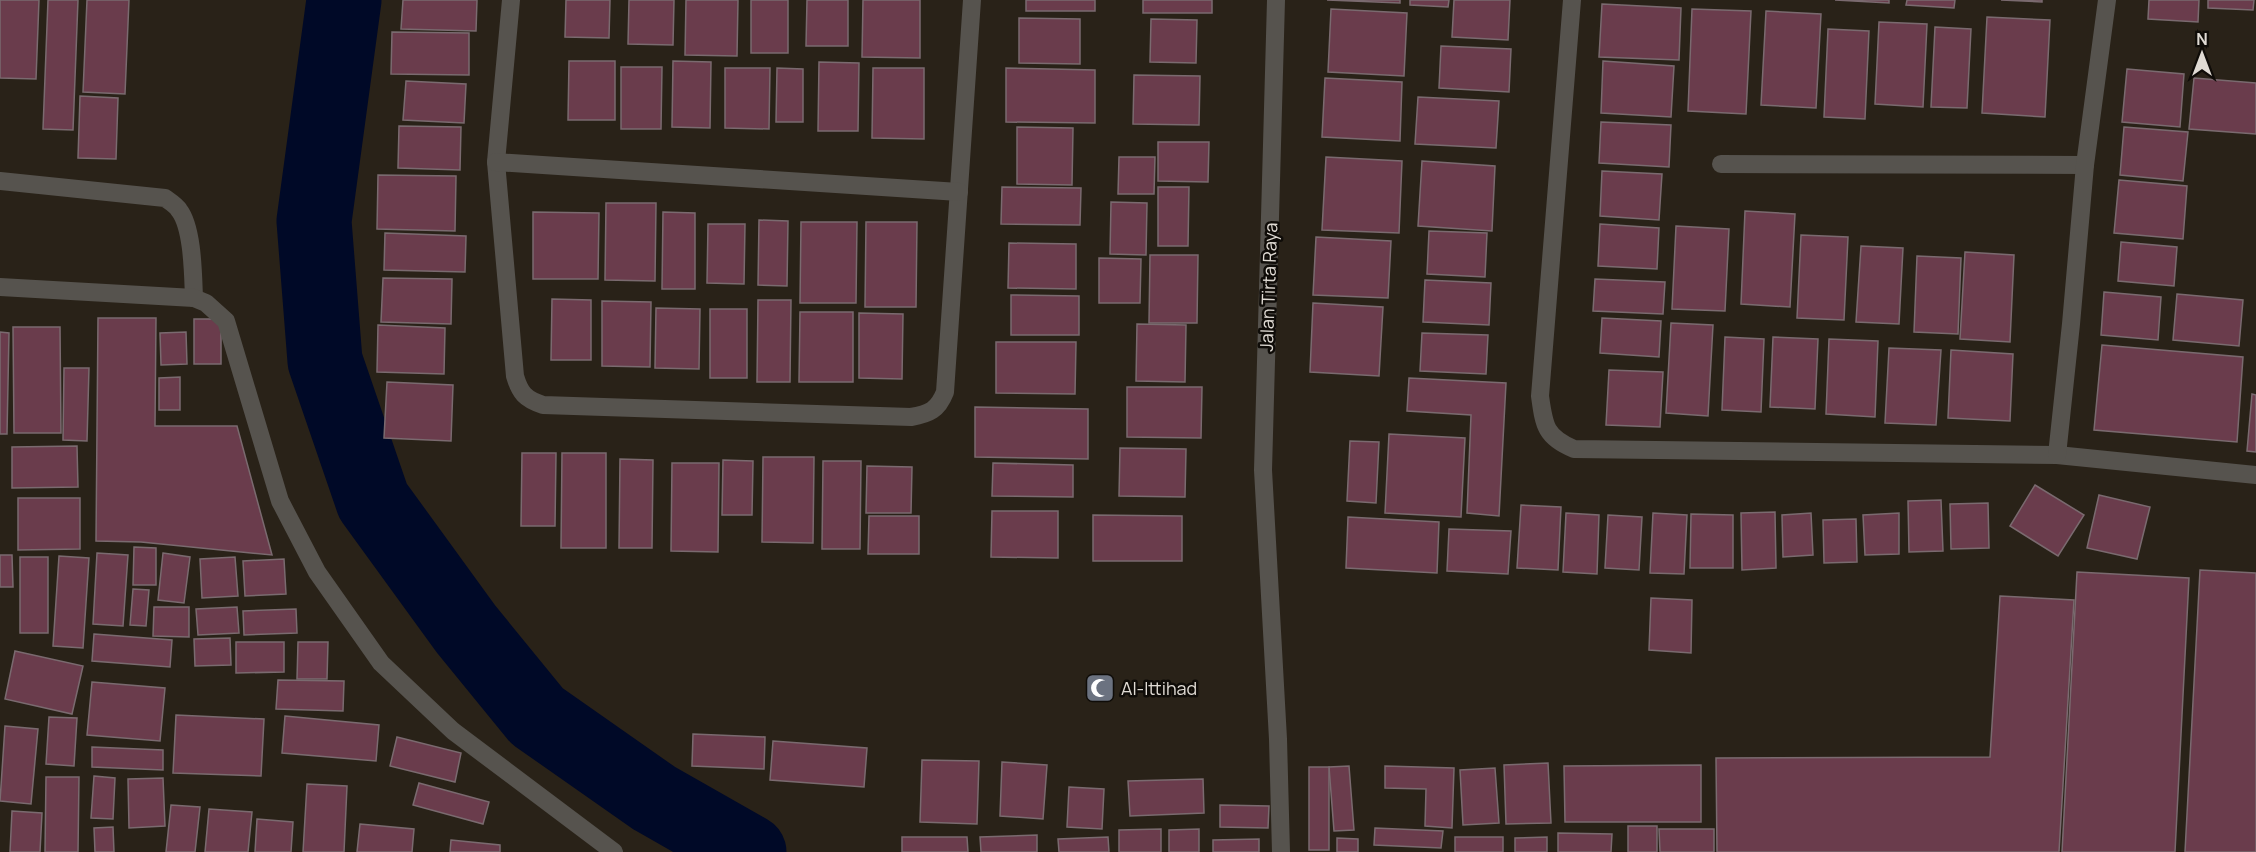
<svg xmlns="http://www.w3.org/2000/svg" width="2256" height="852" font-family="Manrope,sans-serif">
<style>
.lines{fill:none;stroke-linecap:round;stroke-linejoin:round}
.river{stroke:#000927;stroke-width:75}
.building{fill:#6a3c4c;stroke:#7a6a6f;stroke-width:1.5}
.minor{stroke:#56534e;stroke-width:18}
.labels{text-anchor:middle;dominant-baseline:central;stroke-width:5;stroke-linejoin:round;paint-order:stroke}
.street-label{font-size:18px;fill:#e0dbd4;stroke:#0f0c08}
.poi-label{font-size:18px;fill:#e0dbd4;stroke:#0f0c08;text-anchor:start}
</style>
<rect width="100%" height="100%" fill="#292218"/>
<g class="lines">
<path class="river" d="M344,0L314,221L325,361L373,501L466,629L537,716L654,798L749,852"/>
</g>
<g class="building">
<path d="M0,0H39L36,79L0,78Z"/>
<path d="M48,0H78L73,130L43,129Z"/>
<path d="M87,0H129L125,94L83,92Z"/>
<path d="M403,0H477L476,31L401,29Z"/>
<path d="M566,0H610L609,38L565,37Z"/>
<path d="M629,0H674L673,45L628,44Z"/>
<path d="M686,0H738L737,56L685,55Z"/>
<rect x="751" y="0" width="37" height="53"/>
<path d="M807,0H848V46H806Z"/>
<path d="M863,0H920V58L862,57Z"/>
<rect x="1026" y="0" width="69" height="11"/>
<rect x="1143" y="0" width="69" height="13"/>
<path d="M1327,0H1400V3Z"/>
<path d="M1410,0H1449L1448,7L1410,5Z"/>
<path d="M1454,0H1510L1508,40L1452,37Z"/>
<path d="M1835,0H1889V3Z"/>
<path d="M1907,0H1955L1954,8L1906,5Z"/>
<path d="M2001,0H2042V2Z"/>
<path d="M2149,0H2199L2198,22L2148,19Z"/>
<path d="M2208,0H2254L2253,10L2208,8Z"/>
<path d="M1602,4L1681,8L1679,60L1599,57Z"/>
<path d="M1331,9L1407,13L1404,76L1328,72Z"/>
<path d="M1692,9L1751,11L1746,114L1688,111Z"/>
<path d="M1766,11L1821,14L1816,108L1761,105Z"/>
<path d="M1987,17L2050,20L2045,117L1982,113Z"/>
<path d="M1019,18L1080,19V64L1019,63Z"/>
<path d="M1151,19L1197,20L1196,63L1150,62Z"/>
<path d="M1879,22L1927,24L1923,107L1875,104Z"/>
<path d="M1935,27L1971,29L1967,108L1931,107Z"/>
<path d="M1828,29L1869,31L1865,119L1824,117Z"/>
<path d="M392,32L469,33V75L391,74Z"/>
<path d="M1441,46L1511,49L1509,92L1439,88Z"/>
<path d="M569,61H615V120H568Z"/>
<path d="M673,61L711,62L710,128L672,127Z"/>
<path d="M1603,61L1674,66L1671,117L1601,113Z"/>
<path d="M819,62L859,63L858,131H818Z"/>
<path d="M621,67H662L661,129H621Z"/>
<path d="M725,68H770L769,129L725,128Z"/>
<path d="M777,68L803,69V122H776Z"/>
<path d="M873,68H924V139L872,138Z"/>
<path d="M1006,68L1095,70V123L1006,122Z"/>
<path d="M2127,69L2184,74L2180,127L2122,122Z"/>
<path d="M1134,75L1200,76L1199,125L1133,124Z"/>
<path d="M1325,78L1402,82L1400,141L1322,137Z"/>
<path d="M2194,78L2256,83V134L2189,129Z"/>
<path d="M406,81L466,84L464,123L403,120Z"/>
<path d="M80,96L118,98L116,159L78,158Z"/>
<path d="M1418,97L1499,101L1496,148L1415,144Z"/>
<path d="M1601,122L1671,125L1669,167L1599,163Z"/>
<path d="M399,126L461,127L460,170L398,168Z"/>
<path d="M1017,127L1073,128L1072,185L1017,184Z"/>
<path d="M2124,127L2188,132L2183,181L2120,175Z"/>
<path d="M1158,142H1209L1208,182L1158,181Z"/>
<path d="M1119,157H1155L1154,194H1118Z"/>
<path d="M1326,157L1402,161L1399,233L1322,230Z"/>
<path d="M1422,161L1495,166L1492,231L1418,226Z"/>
<path d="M1602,171L1662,174L1659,220L1600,216Z"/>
<path d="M378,175L456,176L455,231L377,229Z"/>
<path d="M2119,180L2187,186L2183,239L2114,233Z"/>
<path d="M1002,187L1081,188L1080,225L1001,224Z"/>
<path d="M1158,187H1189L1188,246H1158Z"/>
<path d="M1111,202L1147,203L1146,255L1110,254Z"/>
<path d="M606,203H656L655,281L605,280Z"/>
<path d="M1745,211L1795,214L1790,307L1741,304Z"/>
<path d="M533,212L599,213L598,279H533Z"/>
<path d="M663,212L695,213V289H662Z"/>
<path d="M759,220L788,221L787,286L758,285Z"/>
<path d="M801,222H857L856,303H800Z"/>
<path d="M866,222H917L916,307H865Z"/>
<path d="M708,224H745L744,284L707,283Z"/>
<path d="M1600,224L1659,228L1657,269L1598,266Z"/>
<path d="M1676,226L1729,229L1725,311L1672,309Z"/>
<path d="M1429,231L1487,233L1485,277L1427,274Z"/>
<path d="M385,233L466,236L465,272L384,270Z"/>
<path d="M1801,235L1848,237L1844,320L1797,318Z"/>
<path d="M1316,237L1391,241L1388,298L1313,295Z"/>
<path d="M2121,242L2177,247L2174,286L2118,281Z"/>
<path d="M1009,243L1076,244V289L1008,288Z"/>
<path d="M1861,246L1903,248L1899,324L1856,322Z"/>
<path d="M1965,252L2014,255L2010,342L1960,339Z"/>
<path d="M1150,255H1198L1197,323H1149Z"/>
<path d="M1917,256L1961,258L1958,334L1914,332Z"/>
<path d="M1099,258L1141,259L1140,303H1099Z"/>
<path d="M383,278L452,279L451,324L381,322Z"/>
<path d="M1595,279L1665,282L1663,314L1593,311Z"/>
<path d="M1425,280L1491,283L1489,325L1423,322Z"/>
<path d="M2104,292L2161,297L2158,340L2101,335Z"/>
<path d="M2177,294L2243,300L2239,346L2173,340Z"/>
<path d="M1011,295L1079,296V335H1011Z"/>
<path d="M552,299L591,300V360H551Z"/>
<path d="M758,300H791L790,382H757Z"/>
<path d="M602,301L651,302L650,367L602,366Z"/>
<path d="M1313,303L1383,307L1379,376L1310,372Z"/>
<path d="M656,308L700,309L699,369L655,368Z"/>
<rect x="710" y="309" width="37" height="69"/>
<path d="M800,312H853V382H799Z"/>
<path d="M859,313L903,314L902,379L859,378Z"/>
<path d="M98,318H156L155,426H237L272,555L141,542L96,541Z"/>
<path d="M1602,318L1661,321L1659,357L1600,353Z"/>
<rect x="194" y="319" width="27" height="45"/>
<path d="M1671,323L1713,325L1708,416L1666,413Z"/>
<path d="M1137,324L1186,325L1185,382L1136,381Z"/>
<path d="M378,325L445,328L444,374L377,372Z"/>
<path d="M13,327H60L61,433H14Z"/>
<path d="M0,332L9,333L7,434H0Z"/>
<path d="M186,332L187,364L161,365L160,333Z"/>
<path d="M1422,333L1488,335L1486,374L1420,371Z"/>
<path d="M1725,337L1764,339L1761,412L1722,410Z"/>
<path d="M1773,337L1818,339L1815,409L1770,407Z"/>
<path d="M1829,339L1878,341L1875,417L1826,414Z"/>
<path d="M996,342H1076L1075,394L996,393Z"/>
<path d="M2102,345L2243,357L2237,442L2094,430Z"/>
<path d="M1889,348L1941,350L1936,425L1885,423Z"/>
<path d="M1951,350L2013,354L2010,421L1948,418Z"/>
<path d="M64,368H89L87,441L63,440Z"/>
<path d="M1609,370L1663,372L1660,427L1606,425Z"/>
<path d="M180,377V410H159V378Z"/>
<path d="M1409,378L1506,383L1499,516L1467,513L1471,415L1407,411Z"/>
<path d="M387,382L453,385L451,441L384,438Z"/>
<path d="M1127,387H1202L1201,438L1127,437Z"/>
<path d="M2252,394L2256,395V452L2247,451Z"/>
<path d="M975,407L1088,409V459L975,457Z"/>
<path d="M1389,434L1465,438L1461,517L1385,513Z"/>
<path d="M1350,441L1379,442L1376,503L1347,501Z"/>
<path d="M77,446L78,487L12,488V447Z"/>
<path d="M1120,448L1186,449L1185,497L1119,496Z"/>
<path d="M522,453H556L555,526H521Z"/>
<path d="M562,453H606V548H561Z"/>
<path d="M763,457H814L813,543L762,542Z"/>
<path d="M620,459L653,460L652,548H619Z"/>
<path d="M723,460L753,461L752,515H722Z"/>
<path d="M823,461H861L860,549H822Z"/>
<path d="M672,463H719L718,552L671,551Z"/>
<path d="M993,463L1073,465V497L992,496Z"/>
<path d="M867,466L912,467L911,513H866Z"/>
<path d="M2035,485L2084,515L2058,556L2010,526Z"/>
<path d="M2099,495L2150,507L2137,559L2087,548Z"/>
<path d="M18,498H80V549L18,550Z"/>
<path d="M1941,500L1943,551L1909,552L1908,501Z"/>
<path d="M1988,503L1989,548L1951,549L1950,504Z"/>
<path d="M1521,505L1561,507L1558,570L1517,568Z"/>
<path d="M992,511H1058V558L991,557Z"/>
<path d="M1775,512L1776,568L1742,570L1741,513Z"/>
<path d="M1566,513L1599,515L1597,574L1563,572Z"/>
<path d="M1653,513L1687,515L1684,574L1650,573Z"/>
<path d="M1811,513L1813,555L1783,557L1782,515Z"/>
<path d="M1899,513V554L1865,555L1863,515Z"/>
<path d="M1691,514L1733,515V568H1690Z"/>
<path d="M1093,515L1182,516V561H1093Z"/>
<path d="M1608,515L1642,517L1639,570L1605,568Z"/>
<path d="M869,516H919V554H868Z"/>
<path d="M1348,517L1439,522L1437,573L1346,568Z"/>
<path d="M1856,519L1857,562L1824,563L1823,520Z"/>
<path d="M1449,529L1511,531L1508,574L1447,571Z"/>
<path d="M134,547L156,548V585H133Z"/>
<path d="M97,553L128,555L123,626L93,624Z"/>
<path d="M163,553L190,557L184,603L158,600Z"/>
<path d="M0,555H12L13,587H0Z"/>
<path d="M59,556L89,558L83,648L53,646Z"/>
<rect x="20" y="557" width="28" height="76"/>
<path d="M235,557L238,596L202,598L200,559Z"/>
<path d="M284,559L286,594L245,596L243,561Z"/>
<path d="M2200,570L2256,573V852H2185Z"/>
<path d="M2077,572L2189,578L2175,852H2062Z"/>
<path d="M133,589L149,590L146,626L130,625Z"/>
<path d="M2000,596L2074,600L2059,852H1717L1716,758L1990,757Z"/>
<path d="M1651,598L1692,600L1691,653L1649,650Z"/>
<path d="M154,607H189V637L153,636Z"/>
<path d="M237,607L239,633L198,635L196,609Z"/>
<path d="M296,609L297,633L244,635L243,611Z"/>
<path d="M94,634L172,640L170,667L92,661Z"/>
<path d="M230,638L231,665L195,666L194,639Z"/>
<path d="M236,642H284V672L236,673Z"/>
<path d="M298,642H328L327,679H297Z"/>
<path d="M15,651L83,666L72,714L5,699Z"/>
<path d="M278,680L344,681L343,711L276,709Z"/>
<path d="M92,682L165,688L160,741L87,735Z"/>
<path d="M176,715L264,719L261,776L173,773Z"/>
<path d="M285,716L379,725L376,761L282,753Z"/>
<path d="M49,717L77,718L74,766L46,764Z"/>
<path d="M5,726L38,729L31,804L0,801Z"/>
<path d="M693,734L765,737L764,769L692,766Z"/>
<path d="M397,737L461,753L455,782L390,766Z"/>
<path d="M773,741L867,748L864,787L770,780Z"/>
<path d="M92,747L163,750V770L92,767Z"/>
<path d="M922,760L979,761L977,824L920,822Z"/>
<path d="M1002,762L1047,765L1043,819L1000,816Z"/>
<path d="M1548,763L1551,823L1506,824L1504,765Z"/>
<path d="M1701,765V822H1565L1564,766Z"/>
<path d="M1349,766L1354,830L1334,831L1329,767Z"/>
<path d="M1385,766L1454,768L1452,828L1425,826L1426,789L1385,788Z"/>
<rect x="1309" y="767" width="20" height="83"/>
<path d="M1495,768L1499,823L1463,825L1460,770Z"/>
<path d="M94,776L115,778L113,819L91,818Z"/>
<path d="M46,777H79L78,852H45Z"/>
<path d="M163,778L165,826L129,828L128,779Z"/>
<path d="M1203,779L1204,813L1130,816L1128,781Z"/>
<path d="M419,783L489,802L483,824L413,805Z"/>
<path d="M307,784L347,786L344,852H303Z"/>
<path d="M1069,787L1104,789L1102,829L1067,827Z"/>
<path d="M171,805L200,807L195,852H166Z"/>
<path d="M1220,805L1269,806L1268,828L1220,827Z"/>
<path d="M209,809L252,812L248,852H205Z"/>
<path d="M12,811L42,813L40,852H10Z"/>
<path d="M257,819L293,822L291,852H255Z"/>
<path d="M360,824L414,829L412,852H357Z"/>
<rect x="1628" y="826" width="29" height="26"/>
<path d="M113,827L114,852H95L94,828Z"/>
<path d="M1375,828L1443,831L1441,848L1374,845Z"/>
<path d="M1161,829V852H1119V830Z"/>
<path d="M1199,829V852H1169V830Z"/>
<path d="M1659,829H1714V852H1660Z"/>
<path d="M1558,833L1612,834L1611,852H1558Z"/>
<path d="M1037,835V852H981L980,837Z"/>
<path d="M902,837H967L968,852H902Z"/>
<path d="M1108,837L1109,852H1059L1058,839Z"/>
<rect x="1455" y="837" width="48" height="15"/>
<path d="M1547,837V852H1515V838Z"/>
<path d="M1337,838L1358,839V852H1337Z"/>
<path d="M1259,839V852H1213V840Z"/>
<path d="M451,840L500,845V852H450Z"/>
</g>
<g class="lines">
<g class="minor">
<path d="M511,0L496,162L515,376C520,393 525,399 543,405L911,417C929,414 938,410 945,392L972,0"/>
<path d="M1276,0L1263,470L1278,739L1281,852"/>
<path d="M1572,0L1540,396C1544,425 1545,437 1574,449L2057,455L2256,475"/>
<path d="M496,162L959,192"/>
<path d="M1721,164L2085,165"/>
<path d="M0,181L165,198C169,201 176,205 179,210C193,228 193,275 194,298"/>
<path d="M0,287L194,298L206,303L226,321L280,501L317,572L381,663L453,731L614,852"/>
<path d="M2057,455L2071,324L2085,165L2107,0"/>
</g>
</g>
<defs>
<g id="mosque-square" transform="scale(1.5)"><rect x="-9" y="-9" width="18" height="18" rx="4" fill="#6b7280" stroke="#0f0c08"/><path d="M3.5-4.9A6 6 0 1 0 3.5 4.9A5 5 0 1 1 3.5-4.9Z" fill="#fff"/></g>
</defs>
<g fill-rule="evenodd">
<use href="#mosque-square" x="1100" y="688"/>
</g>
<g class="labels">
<g class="street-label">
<text transform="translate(1268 287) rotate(-88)">Jalan Tirta Raya</text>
</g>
<g class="poi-label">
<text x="1121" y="688">Al-Ittihad</text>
</g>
</g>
<g transform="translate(2202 54)" stroke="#0f0c08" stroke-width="4.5" paint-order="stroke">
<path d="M0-4.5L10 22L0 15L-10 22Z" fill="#e0dbd4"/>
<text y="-9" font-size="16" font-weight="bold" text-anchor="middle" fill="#e0dbd4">N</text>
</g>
</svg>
